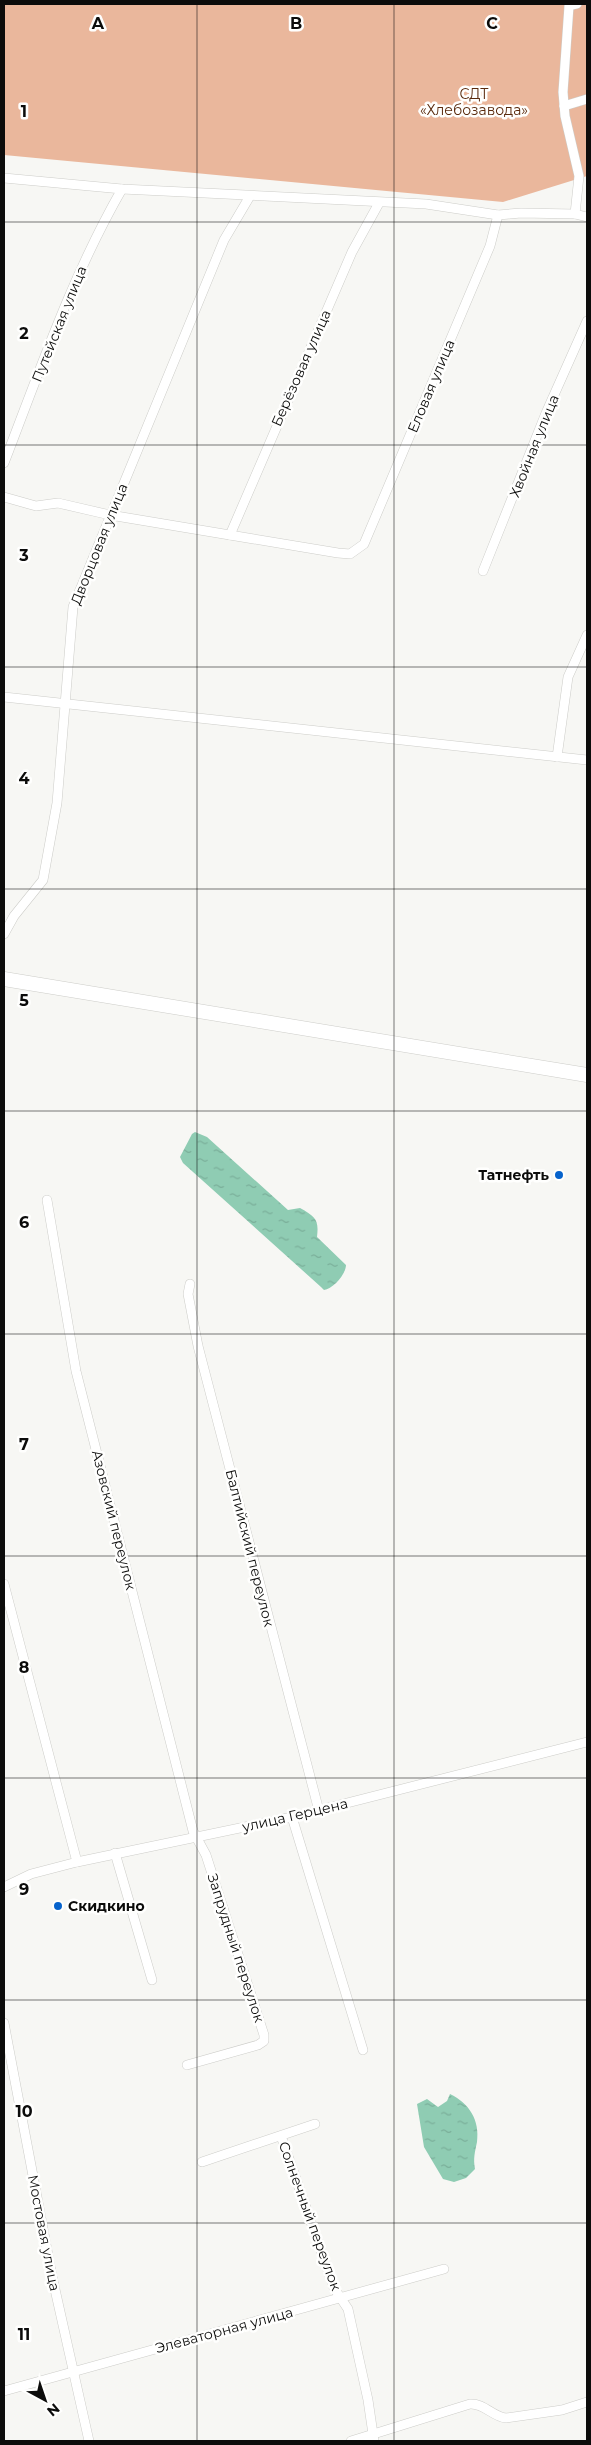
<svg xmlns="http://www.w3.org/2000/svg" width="591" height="2445" font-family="Montserrat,sans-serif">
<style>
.green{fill:#eab79c}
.water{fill:url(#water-ripples)}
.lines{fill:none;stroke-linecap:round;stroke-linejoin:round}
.street-casing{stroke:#cdcdc9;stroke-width:10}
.primary-casing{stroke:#cdcdc9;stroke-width:15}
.street{stroke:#fff;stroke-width:9}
.primary{stroke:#fff;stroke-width:14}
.grid{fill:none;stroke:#0c0c0b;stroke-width:1;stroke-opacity:0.55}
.poi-dot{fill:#0763cc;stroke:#fffffe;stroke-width:2}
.labels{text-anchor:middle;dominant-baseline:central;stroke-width:5;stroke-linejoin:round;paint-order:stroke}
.park-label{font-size:14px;fill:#5a2a0d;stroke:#fffffe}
.street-label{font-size:14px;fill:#0c0c0b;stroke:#fffffe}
.poi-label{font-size:14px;font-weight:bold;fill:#0c0c0b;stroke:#fffffe;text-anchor:end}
.grid-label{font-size:16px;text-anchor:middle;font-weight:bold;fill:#0c0c0b;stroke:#fffffe;stroke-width:5;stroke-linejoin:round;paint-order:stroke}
</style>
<defs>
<pattern id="water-ripples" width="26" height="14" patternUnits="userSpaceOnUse" patternTransform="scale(1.25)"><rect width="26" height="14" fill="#8fccb3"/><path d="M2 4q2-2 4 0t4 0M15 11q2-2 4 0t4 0" fill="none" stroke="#7aae99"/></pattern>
</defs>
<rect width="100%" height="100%" fill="#f7f7f4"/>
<path class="green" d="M4,4H587V176L503,202L4,155Z"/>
<g class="water">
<path d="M195,1132L207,1137L288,1210L300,1208C316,1217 319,1220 317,1237L346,1265C346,1274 333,1289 324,1290L321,1287L183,1163L180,1157L192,1134Z"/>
<path d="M450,2094C469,2103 480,2120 477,2142C475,2152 473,2158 475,2169L466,2178L454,2182L443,2179L424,2147L417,2104L427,2099L438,2107L447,2101Z"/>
</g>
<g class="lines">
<g class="street-casing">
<g id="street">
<path d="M577,4L569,6L563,92L565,116L579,176L575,214L587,217"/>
<path d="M564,106L587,99"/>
<path d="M4,178L122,189L426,204L498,215L521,213L575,214"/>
<path d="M4,463C40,370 72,276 122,189"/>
<path d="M4,497L36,506L58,503L110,515L338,553L350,554L364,544L490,246L498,215"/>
<path d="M230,535L352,252L379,203"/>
<path d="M483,571L546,413L587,321"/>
<path d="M4,697L587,760"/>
<path d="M557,757L568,677L587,635"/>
<path d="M4,934L14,916L43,880L57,803L73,607L224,240L250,196"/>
<path d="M47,1200L76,1371L193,1831L206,1855L264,2035V2041L258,2045L187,2065"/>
<path d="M190,1284L188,1294L198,1346L319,1811"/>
<path d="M4,1584L77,1862"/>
<path d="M292,1817L363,2050"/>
<path d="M115,1853L152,1980"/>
<path d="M4,1887L31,1874L77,1862L292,1817L587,1742"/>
<path d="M4,2023L52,2276L89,2441"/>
<path d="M281,2136L334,2288L348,2309L368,2400L374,2441"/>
<path d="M202,2162L315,2124"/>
<path d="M4,2391L444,2269"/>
<path d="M351,2441L470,2404C484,2403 493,2417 506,2418L562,2410L587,2402"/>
</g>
</g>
<g class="primary-casing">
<path id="primary" d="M4,979L587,1075"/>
</g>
<use href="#street" class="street"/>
<use href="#primary" class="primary"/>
</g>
<path class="grid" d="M197,4V2441M394,4V2441M4,222H587M4,445H587M4,667H587M4,889H587M4,1111H587M4,1334H587M4,1556H587M4,1778H587M4,2000H587M4,2223H587"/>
<g class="poi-dot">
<circle cx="559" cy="1175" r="5"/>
<circle cx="58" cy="1906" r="5"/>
</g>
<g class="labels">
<g class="park-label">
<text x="474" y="94">СДТ<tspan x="474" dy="16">«Хлебозавода»</tspan></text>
</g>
<g class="street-label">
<text transform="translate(59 324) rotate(-68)">Путейская улица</text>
<text transform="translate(301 368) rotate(-66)">Берёзовая улица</text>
<text transform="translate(431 386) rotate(-67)">Еловая улица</text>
<text transform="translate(534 446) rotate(-68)">Хвойная улица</text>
<text transform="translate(99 544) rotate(-68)">Дворцовая улица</text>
<text transform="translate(114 1520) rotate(76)">Азовский переулок</text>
<text transform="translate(250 1548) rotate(76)">Балтийский переулок</text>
<text transform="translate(295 1815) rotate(-13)">улица Герцена</text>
<text transform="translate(236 1948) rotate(72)">Запрудный переулок</text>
<text transform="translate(310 2216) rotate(70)">Солнечный переулок</text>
<text transform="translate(44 2233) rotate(79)">Мостовая улица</text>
<text transform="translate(224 2330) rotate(-15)">Элеваторная улица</text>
</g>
<g class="poi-label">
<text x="549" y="1175">Татнефть</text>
<text x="68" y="1906" text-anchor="start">Скидкино</text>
</g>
</g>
<g class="grid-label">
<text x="98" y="29">A</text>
<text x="296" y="29">B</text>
<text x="492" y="29">C</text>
<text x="24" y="117">1</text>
<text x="24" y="339">2</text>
<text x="24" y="561">3</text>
<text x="24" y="784">4</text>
<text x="24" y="1006">5</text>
<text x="24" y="1228">6</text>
<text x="24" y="1450">7</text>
<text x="24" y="1673">8</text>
<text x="24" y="1895">9</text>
<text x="24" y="2117">10</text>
<text x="24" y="2340">11</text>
</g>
<rect width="591" height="2445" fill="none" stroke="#0c0c0b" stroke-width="10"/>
<g transform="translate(45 2400) rotate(140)" stroke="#fffffe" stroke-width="4" paint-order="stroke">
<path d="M0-4L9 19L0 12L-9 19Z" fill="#0c0c0b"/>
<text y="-8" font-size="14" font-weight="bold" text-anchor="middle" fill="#0c0c0b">N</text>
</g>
</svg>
